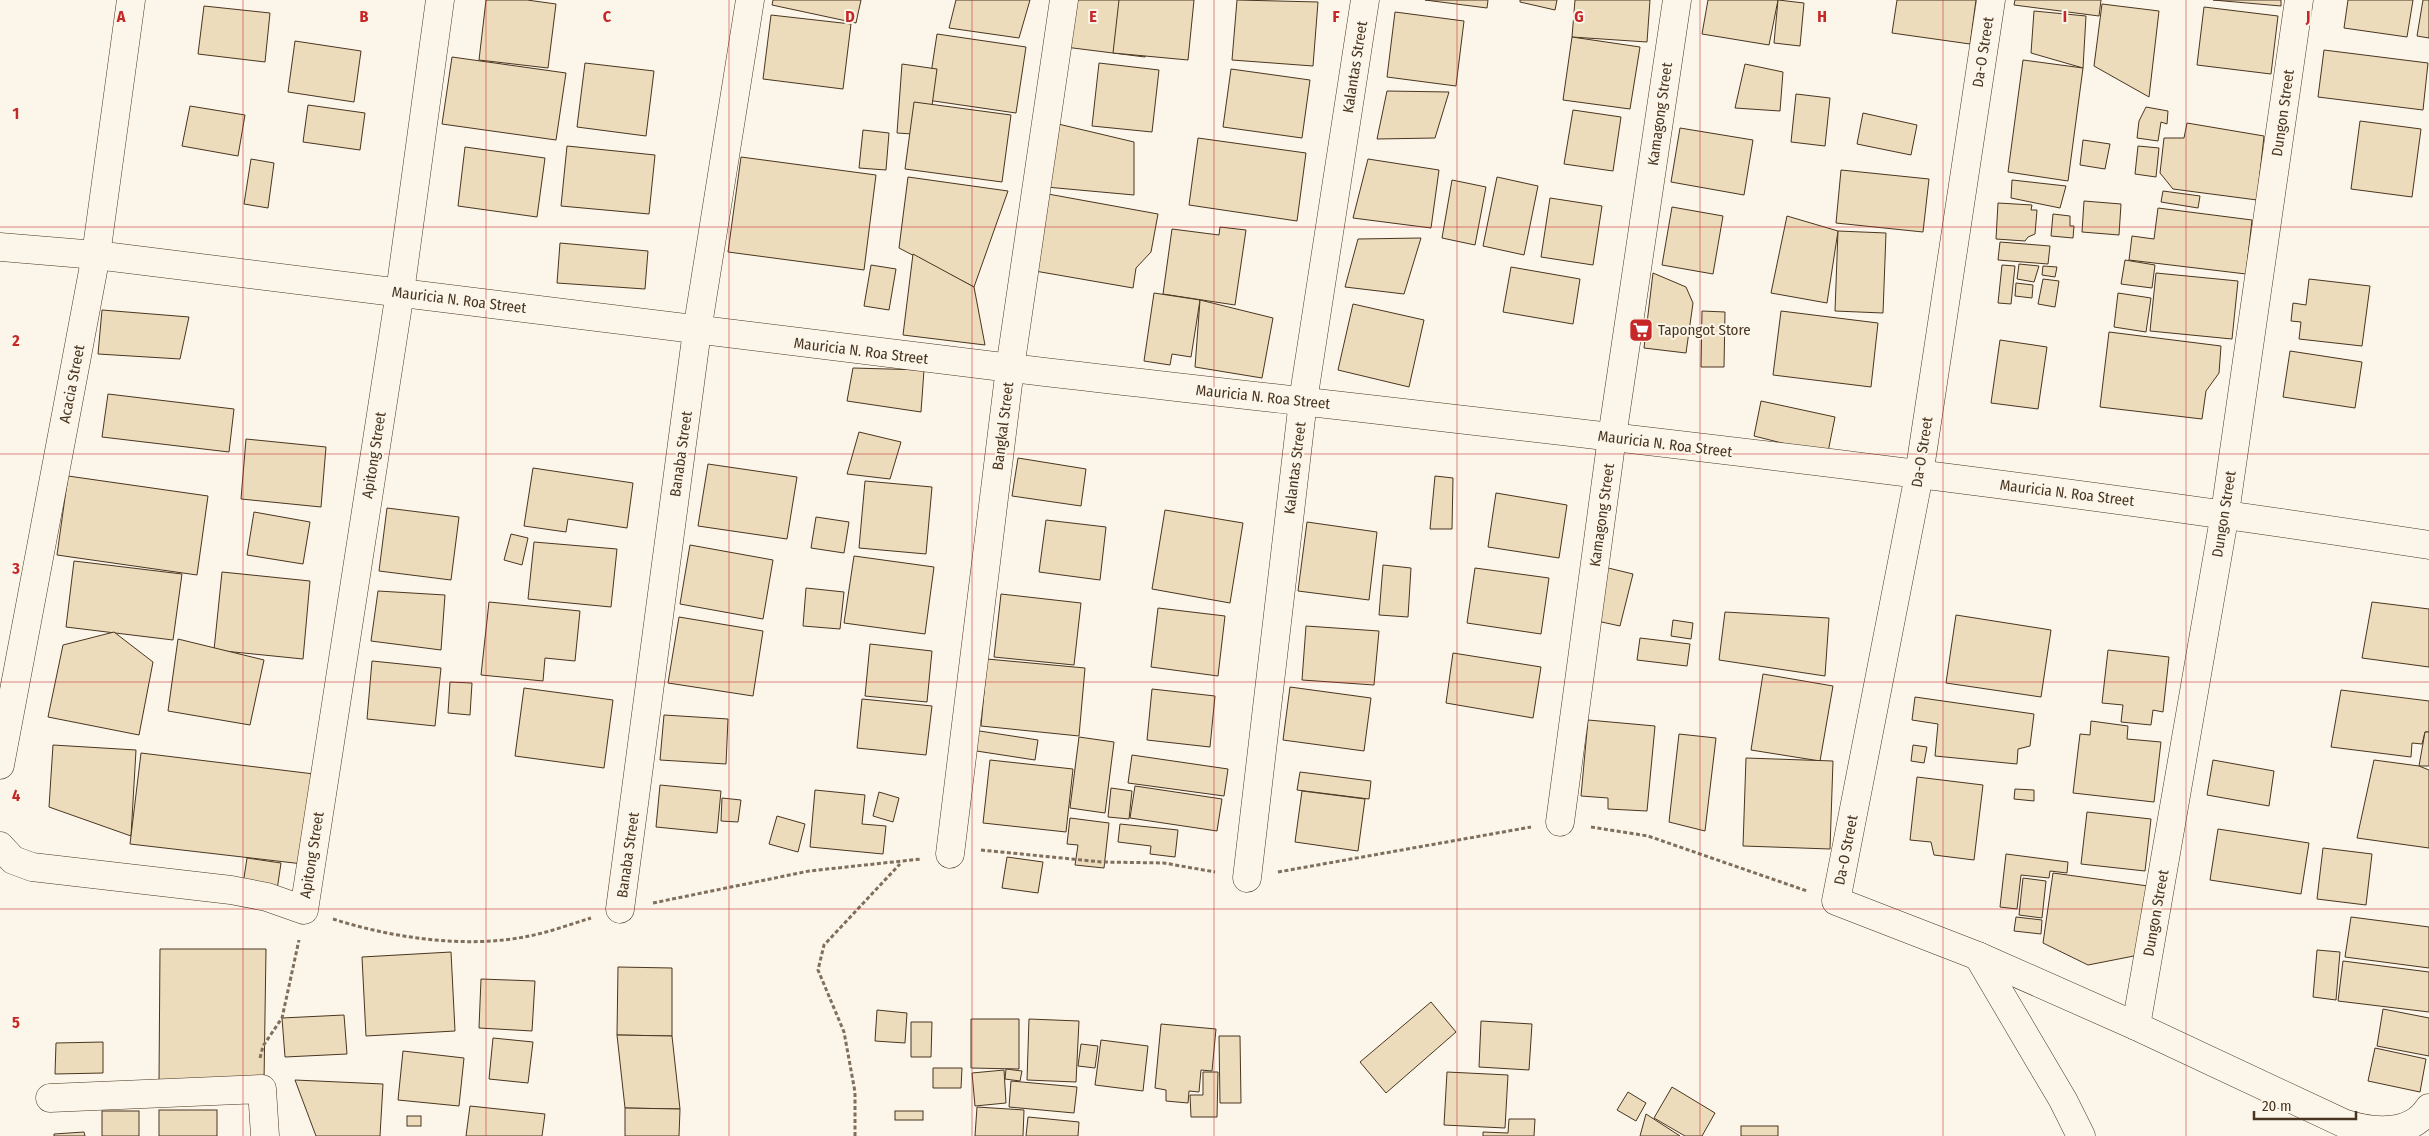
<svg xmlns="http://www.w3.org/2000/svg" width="2429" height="1136" font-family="'Fira Sans Condensed',sans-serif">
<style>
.building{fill:#ecdcbc;stroke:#4a3520}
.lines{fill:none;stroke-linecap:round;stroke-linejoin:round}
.street-casing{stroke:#4a3520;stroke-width:29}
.path{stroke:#7f6f5c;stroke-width:3;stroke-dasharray:4 2.5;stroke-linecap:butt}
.street{stroke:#fbf6e9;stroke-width:28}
.grid{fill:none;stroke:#c62828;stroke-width:1;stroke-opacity:0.55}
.labels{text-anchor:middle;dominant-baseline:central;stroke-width:4;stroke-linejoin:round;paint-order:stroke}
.street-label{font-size:15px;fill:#4a3520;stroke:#fbf6e9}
.poi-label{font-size:15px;fill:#4a3520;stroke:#fbf6e9;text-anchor:start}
.grid-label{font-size:16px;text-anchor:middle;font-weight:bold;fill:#c62828;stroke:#fbf6e9;stroke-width:4;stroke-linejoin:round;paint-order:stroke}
</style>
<rect width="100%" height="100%" fill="#fbf6e9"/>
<g class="building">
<path d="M486,0H527L556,4L548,68L479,60Z"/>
<path d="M773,0H861L856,23L772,5Z"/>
<path d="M956,0H1030L1019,38L949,28Z"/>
<path d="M1071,0H1152L1145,57L1065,47Z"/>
<path d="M1119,0H1194L1188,60L1113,53Z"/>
<path d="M1237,0L1318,2L1313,66L1232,60Z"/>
<path d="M1425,0H1488L1487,8Z"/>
<path d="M1520,0H1557L1555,10L1520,2Z"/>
<path d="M1575,0H1650L1647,42L1572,37Z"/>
<path d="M1708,0H1778L1769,45L1702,34Z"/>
<path d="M1778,0L1804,3L1800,46L1774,43Z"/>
<path d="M1897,0H1976L1970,44L1892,33Z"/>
<path d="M2015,0H2101L2099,16L2014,5Z"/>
<path d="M2213,0H2281V6Z"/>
<path d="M2348,0H2413L2407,37L2344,28Z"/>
<path d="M2423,0H2429V38L2417,36Z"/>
<path d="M2102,4L2159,11L2149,97L2094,66Z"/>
<path d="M204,6L270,13L265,62L198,54Z"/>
<path d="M2204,7L2278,16L2271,74L2197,65Z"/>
<path d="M2034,11L2086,16L2083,68L2031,53Z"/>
<path d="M1395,12L1464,21L1456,86L1387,77Z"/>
<path d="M771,15L851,24L843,89L763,79Z"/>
<path d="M937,34L1026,47L1016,113L927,100Z"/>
<path d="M1572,37L1640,47L1630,109L1563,100Z"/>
<path d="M295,41L361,51L354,102L288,92Z"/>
<path d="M2324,50L2428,63L2423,110L2318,97Z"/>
<path d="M452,57L566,73L556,140L442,124Z"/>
<path d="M2023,60L2083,68L2068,181L2008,172Z"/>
<path d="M585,63L654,71L646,136L577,127Z"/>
<path d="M1099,63L1159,70L1152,132L1092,126Z"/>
<path d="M902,64L937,69L928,135L897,133Z"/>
<path d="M1745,64L1783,72L1780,111L1735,108Z"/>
<path d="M1231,69L1310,80L1302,138L1223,127Z"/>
<path d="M1387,91L1449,92L1435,138L1377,139Z"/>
<path d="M1796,94L1830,98L1825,146L1791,142Z"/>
<path d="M914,102L1011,115L1002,182L905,169Z"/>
<path d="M308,105L365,113L360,150L303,142Z"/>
<path d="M190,106L245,115L238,156L182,146Z"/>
<path d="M2146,107L2168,111L2167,124L2161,122L2158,141L2137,138L2139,121Z"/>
<path d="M1573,110L1621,117L1613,171L1564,164Z"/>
<path d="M1863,113L1917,125L1911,155L1857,144Z"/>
<path d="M2360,121L2421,129L2412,197L2351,189Z"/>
<path d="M1054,123L1134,142V195L1046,187Z"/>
<path d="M2187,123L2264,136L2257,200L2173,189L2160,173L2164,138H2184Z"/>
<path d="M1680,128L1753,140L1744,195L1671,182Z"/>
<path d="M863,130L889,133L886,170L859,168Z"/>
<path d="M1198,138L1306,153L1297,221L1189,205Z"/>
<path d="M2083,140L2110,144L2105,169L2080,165Z"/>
<path d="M567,146L655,155L649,214L561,206Z"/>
<path d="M2138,146L2159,148L2156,177L2135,174Z"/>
<path d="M465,147L545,158L537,217L458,206Z"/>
<path d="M741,157L876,175L864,270L728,252Z"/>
<path d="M251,159L274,163L268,208L244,204Z"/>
<path d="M1368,159L1439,170L1431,228L1353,218Z"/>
<path d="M1841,170L1929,179L1923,232L1836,223Z"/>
<path d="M908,177L1008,191L974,287L899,248Z"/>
<path d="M1497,177L1538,186L1524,255L1483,246Z"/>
<path d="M1452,180L1486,187L1475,245L1442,238Z"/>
<path d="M2012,180L2066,186L2060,208L2011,198Z"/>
<path d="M2163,191L2200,196L2198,208L2161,202Z"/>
<path d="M1048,194L1158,214L1151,252L1136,268L1133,288L1035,271Z"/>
<path d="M1550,198L1602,206L1593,265L1541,257Z"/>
<path d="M2084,201L2121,204L2119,235L2082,232Z"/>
<path d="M1998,203L2032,205L2031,210H2037L2035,234L2028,237L2025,241L1996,239Z"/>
<path d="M1672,207L1723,216L1713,274L1662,265Z"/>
<path d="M2158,208L2252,220L2246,274L2129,260L2132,236L2154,239Z"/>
<path d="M2053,214L2070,216V226H2074L2073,238L2051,236Z"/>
<path d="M1787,216L1838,231L1827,303L1771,293Z"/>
<path d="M1220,227L1246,230L1235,305L1163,294L1172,229L1219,235Z"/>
<path d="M1838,231L1886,233L1883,313L1835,311Z"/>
<path d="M1421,238L1404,294L1345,287L1358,239Z"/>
<path d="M2000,242L2050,246L2048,264L1998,260Z"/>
<path d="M560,243L648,251L645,289L557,283Z"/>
<path d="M913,254L974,287L985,345L903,335Z"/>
<path d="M2125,260L2155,265L2152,288L2121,284Z"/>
<path d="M2019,264L2039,266L2034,282L2017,279Z"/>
<path d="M871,265L896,269L889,310L864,306Z"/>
<path d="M2002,265L2015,266L2011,304L1998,303Z"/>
<path d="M2043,266L2057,267L2055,277L2042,275Z"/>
<path d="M1511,267L1580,279L1573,324L1503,312Z"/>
<path d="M1653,273L1686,287L1693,303L1686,353L1644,348Z"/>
<path d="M2156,273L2238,281L2232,339L2150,331Z"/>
<path d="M2043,279L2059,281L2055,307L2038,304Z"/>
<path d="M2309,279L2370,286L2362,346L2299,339L2301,322L2291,321L2293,303L2306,305Z"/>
<path d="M2016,283L2033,285L2032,298L2015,296Z"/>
<path d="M1154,293L1200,300L1191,357L1172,354L1170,365L1144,361Z"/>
<path d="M2118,293L2151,298L2146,332L2114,327Z"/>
<path d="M1200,300L1273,318L1262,378L1195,367Z"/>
<path d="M1353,304L1424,320L1409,387L1338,370Z"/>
<path d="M102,310L189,317L180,359L98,354Z"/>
<path d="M1702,311L1725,312L1724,367H1701Z"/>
<path d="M1781,311L1878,323L1871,387L1773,375Z"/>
<path d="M2109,332L2221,346L2219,373L2206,391L2202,419L2100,407Z"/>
<path d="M2000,340L2047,347L2038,409L1991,403Z"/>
<path d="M2290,351L2362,362L2355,408L2283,397Z"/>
<path d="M853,368L924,370L921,412L847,401Z"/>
<path d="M108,394L234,409L229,452L102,437Z"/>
<path d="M1761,401L1835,417L1828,452L1802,448L1754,436Z"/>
<path d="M859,432L901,442L890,479L847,474Z"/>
<path d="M246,439L326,447L321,507L241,499Z"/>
<path d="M1018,458L1086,469L1081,506L1012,496Z"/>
<path d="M708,464L797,477L787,539L698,526Z"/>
<path d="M533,468L633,483L627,528L568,519L566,532L524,526Z"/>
<path d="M68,476L208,496L197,575L57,555Z"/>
<path d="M1435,476L1453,478L1452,529H1430Z"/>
<path d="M865,481L932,487L926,554L859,548Z"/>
<path d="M1496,493L1567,505L1559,558L1488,547Z"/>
<path d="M387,508L459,517L451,580L379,571Z"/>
<path d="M1165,510L1243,523L1230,603L1152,589Z"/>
<path d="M254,512L310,522L303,564L247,555Z"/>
<path d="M816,517L849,522L844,553L811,548Z"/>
<path d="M1046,520L1106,527L1100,580L1039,572Z"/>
<path d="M1307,522L1377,532L1369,600L1298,591Z"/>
<path d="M511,534L528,538L522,565L504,560Z"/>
<path d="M534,542L617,549L611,607L528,599Z"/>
<path d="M690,545L773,560L763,619L680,604Z"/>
<path d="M854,556L934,567L925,634L844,623Z"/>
<path d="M74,561L182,574L173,640L66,627Z"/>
<path d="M1383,565L1411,568L1408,617L1379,615Z"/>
<path d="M1600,566L1633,574L1620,626L1588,619Z"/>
<path d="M1475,568L1549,578L1541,634L1467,623Z"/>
<path d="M222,572L310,581L303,659L214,650Z"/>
<path d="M806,588L844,592L840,629L803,626Z"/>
<path d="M378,591L445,595L441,650L371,641Z"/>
<path d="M1001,594L1081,603L1074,665L994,657Z"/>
<path d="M489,602L580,611L575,661L545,658L543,681L481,675Z"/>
<path d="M2372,602L2429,609V667L2362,658Z"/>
<path d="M1158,608L1225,616L1218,676L1151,667Z"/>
<path d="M1725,612L1829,618L1825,676L1719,660Z"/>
<path d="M1956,615L2051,630L2041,697L1946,683Z"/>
<path d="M679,617L763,631L753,696L668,683Z"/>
<path d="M1673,620L1693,623L1691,639L1671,636Z"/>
<path d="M1306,626L1379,631L1374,685L1302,680Z"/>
<path d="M114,632L153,662L139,735L48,717L63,645Z"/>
<path d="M1640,638L1690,644L1687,666L1637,660Z"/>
<path d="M178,639L264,660L250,725L168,711Z"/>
<path d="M870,644L932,651L927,702L865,696Z"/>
<path d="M2108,650L2169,657L2163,712L2153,710L2151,725L2121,722L2123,705L2102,703Z"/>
<path d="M1453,653L1541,667L1533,718L1446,703Z"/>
<path d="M987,659L1085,668L1079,736L981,726Z"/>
<path d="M372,661L441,668L435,726L367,719Z"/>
<path d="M1763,674L1833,686L1820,761L1751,750Z"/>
<path d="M450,682L472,683L470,715L448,713Z"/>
<path d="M1290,687L1371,698L1364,751L1283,740Z"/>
<path d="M524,688L613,700L604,768L515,756Z"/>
<path d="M1152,689L1215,696L1210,747L1147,740Z"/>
<path d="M2341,690L2429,701V732H2425L2422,744L2412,743L2411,757L2331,747Z"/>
<path d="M1915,697L2034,714L2030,746L2018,749L2017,764L1935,756L1938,724L1912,720Z"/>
<path d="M862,699L932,706L926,755L857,748Z"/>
<path d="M664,715L728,719L726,764L660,760Z"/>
<path d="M1588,720L1655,726L1647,811L1608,809V798L1581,796Z"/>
<path d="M2091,721L2128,726L2127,739L2161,742L2154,802L2073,793L2080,734L2090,735Z"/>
<path d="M973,730L1038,740L1035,760L970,750Z"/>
<path d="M2425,732H2429V766H2419Z"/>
<path d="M1679,734L1716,738L1705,831L1669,822Z"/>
<path d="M1079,737L1114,742L1105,813L1070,808Z"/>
<path d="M53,745L136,750L131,836L49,807Z"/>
<path d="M1913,745L1927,747L1924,763L1911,761Z"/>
<path d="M141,753L314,774L303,864L130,844Z"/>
<path d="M1132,755L1228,769L1224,796L1128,783Z"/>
<path d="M1746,758L1833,761L1830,849L1743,846Z"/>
<path d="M990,760L1073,769L1066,832L983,823Z"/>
<path d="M2213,760L2274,771L2269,806L2207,795Z"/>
<path d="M2374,760L2419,766L2429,770V848L2357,838Z"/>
<path d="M1300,772L1371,781L1369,799L1297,790Z"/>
<path d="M1917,777L1983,785L1974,860L1934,855L1931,842L1910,840Z"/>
<path d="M660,785L721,791L717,833L656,827Z"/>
<path d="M1135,786L1222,799L1217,831L1130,818Z"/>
<path d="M1111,788L1132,791L1129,819L1108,817Z"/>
<path d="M2015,789L2034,790V801L2014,799Z"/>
<path d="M815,790L865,795L862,824L886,826L883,854L810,847Z"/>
<path d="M1302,791L1365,799L1358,851L1295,842Z"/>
<path d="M879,792L899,798L893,822L873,816Z"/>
<path d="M722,798L741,800L738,822L721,821Z"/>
<path d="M2087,812L2151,819L2145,871L2081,864Z"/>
<path d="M777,816L805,824L798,852L769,844Z"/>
<path d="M1070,818L1109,823L1104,868L1075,865L1078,845L1067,844Z"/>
<path d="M1120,824L1178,830L1175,857L1150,854L1151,846L1118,842Z"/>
<path d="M2218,829L2309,843L2301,894L2210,880Z"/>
<path d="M2323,848L2372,854L2366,905L2317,899Z"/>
<path d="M2006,854L2068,862L2067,873L2050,871L2049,878L2021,875L2017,909L2000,907Z"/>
<path d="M1007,857L1043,862L1038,893L1002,888Z"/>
<path d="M247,858L281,863L276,897L242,891Z"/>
<path d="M2053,873L2148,886L2139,955L2088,965L2043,943Z"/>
<path d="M2023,878L2046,881L2042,918L2019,915Z"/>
<path d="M2016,917L2042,920L2041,934L2014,931Z"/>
<path d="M2351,917L2429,927V968L2345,957Z"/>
<path d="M160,949H266L264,1082H159Z"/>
<path d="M2317,950L2340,952L2336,1000L2313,997Z"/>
<path d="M451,952L455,1031L366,1036L362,957Z"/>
<path d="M2343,961L2429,972V1012L2338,1001Z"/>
<path d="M618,967L672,968V1036L617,1035Z"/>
<path d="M481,979L535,981L532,1031L479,1028Z"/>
<path d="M1431,1002L1456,1032L1386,1093L1360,1062Z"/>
<path d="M2383,1009L2429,1018V1056L2377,1046Z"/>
<path d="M877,1010L907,1013L905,1043L875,1041Z"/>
<path d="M344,1015L347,1054L285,1057L282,1018Z"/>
<path d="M971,1019H1019V1069L971,1068Z"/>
<path d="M1029,1019L1079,1021L1076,1082L1027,1080Z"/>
<path d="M1481,1021L1532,1024L1529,1070L1479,1067Z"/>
<path d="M911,1022H932L931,1057H911Z"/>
<path d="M1161,1024L1216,1029L1212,1071L1201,1070L1199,1092L1189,1091L1188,1103L1166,1101V1090L1155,1088Z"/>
<path d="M617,1035L672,1036L680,1109L625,1108Z"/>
<path d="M1219,1036H1240L1241,1103H1220Z"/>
<path d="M493,1038L533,1042L528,1083L489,1079Z"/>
<path d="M1101,1040L1148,1046L1143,1091L1095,1085Z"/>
<path d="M103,1042V1073L55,1074L56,1043Z"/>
<path d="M1081,1044L1098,1046L1095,1068L1078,1066Z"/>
<path d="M2375,1048L2426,1059L2420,1092L2368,1081Z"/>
<path d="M403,1051L464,1058L459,1106L398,1100Z"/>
<path d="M933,1068H962L961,1088H933Z"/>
<path d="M1006,1069L1022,1071L1020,1081L1005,1079Z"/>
<path d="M1004,1070L1006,1103L975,1106L972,1073Z"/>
<path d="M1203,1072H1218L1217,1117H1191L1190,1095H1203Z"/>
<path d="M1447,1072L1508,1075L1505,1128L1444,1125Z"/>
<path d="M295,1080L383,1084L380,1136H316Z"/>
<path d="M1011,1081L1077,1087L1074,1113L1009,1107Z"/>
<path d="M1672,1087L1715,1113L1702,1136H1685L1654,1118Z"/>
<path d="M1628,1092L1646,1103L1636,1121L1617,1110Z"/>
<path d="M470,1106L545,1114L542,1136H466Z"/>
<path d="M977,1107L1024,1110L1023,1136H975Z"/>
<path d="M625,1108L680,1109L679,1136H625Z"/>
<rect x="159" y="1110" width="58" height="26"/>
<rect x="102" y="1111" width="37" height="25"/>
<rect x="895" y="1111" width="28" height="9"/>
<path d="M1646,1114L1680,1136H1640Z"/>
<rect x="407" y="1116" width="14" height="10"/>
<path d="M1028,1117L1079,1122L1078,1136H1026Z"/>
<path d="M1509,1119H1535L1534,1136H1483V1132L1508,1133Z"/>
<rect x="1741" y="1126" width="37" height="10"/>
<path d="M84,1132L85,1136H54V1134Z"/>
</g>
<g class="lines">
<g class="street-casing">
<g id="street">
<path d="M1991,0L1919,475L1836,901L1978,956L2136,1026L2343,1123C2373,1133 2411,1136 2429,1108"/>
<path d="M0,247L96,255C401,292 705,333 1011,368C1484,423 1958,472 2429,545"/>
<path d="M0,765L96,255L131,0"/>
<path d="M1560,822L1612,437L1677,0"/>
<path d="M0,846L13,860L32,867L231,890L267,897L304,910L400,292L440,0"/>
<path d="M950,854L1010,368L1064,0"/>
<path d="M1247,878L1303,401L1365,0"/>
<path d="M620,909L697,331L750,0"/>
<path d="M1978,956L2063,1100L2081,1136"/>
<path d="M2136,1026L2225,513L2299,0"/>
<path d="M50,1098L262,1089L265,1136"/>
</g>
</g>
<g class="path">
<path d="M1591,827L1648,836L1807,891"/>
<path d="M981,850L1102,862L1164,863L1215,872"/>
<path d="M1278,872L1531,827"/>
<path d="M653,903L809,871L921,859"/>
<path d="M333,919C392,938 468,949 529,936C550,932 571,924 591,918"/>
<path d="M260,1058L263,1046L282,1018L299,940"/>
<path d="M855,1136V1092L844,1032L818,970L824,945L900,864"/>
</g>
<use href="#street" class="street"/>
</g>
<path class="grid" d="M243,0V1136M486,0V1136M729,0V1136M972,0V1136M1214,0V1136M1457,0V1136M1700,0V1136M1943,0V1136M2186,0V1136M0,227H2429M0,454H2429M0,682H2429M0,909H2429"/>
<defs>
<g id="supermarket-square" transform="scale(1.25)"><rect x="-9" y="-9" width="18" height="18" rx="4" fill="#c62828" stroke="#fbf6e9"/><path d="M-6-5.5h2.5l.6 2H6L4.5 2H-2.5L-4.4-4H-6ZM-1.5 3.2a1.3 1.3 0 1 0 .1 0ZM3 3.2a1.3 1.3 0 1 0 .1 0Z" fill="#fff"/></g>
</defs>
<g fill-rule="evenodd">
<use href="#supermarket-square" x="1641" y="330"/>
</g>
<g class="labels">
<g class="street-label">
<text transform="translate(1983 52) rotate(-81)">Da-O Street</text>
<text transform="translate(1355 67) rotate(-81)">Kalantas Street</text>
<text transform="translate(2283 113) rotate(-82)">Dungon Street</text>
<text transform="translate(1660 114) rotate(-82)">Kamagong Street</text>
<text transform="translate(459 300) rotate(7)">Mauricia N. Roa Street</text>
<text transform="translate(861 351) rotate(7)">Mauricia N. Roa Street</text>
<text transform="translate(72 384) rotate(-79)">Acacia Street</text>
<text transform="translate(1263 397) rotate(6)">Mauricia N. Roa Street</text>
<text transform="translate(1003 426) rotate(-83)">Bangkal Street</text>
<text transform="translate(1665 444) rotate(7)">Mauricia N. Roa Street</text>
<text transform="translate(1922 452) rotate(-81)">Da-O Street</text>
<text transform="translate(681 454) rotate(-82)">Banaba Street</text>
<text transform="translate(374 455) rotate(-81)">Apitong Street</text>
<text transform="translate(1295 468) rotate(-83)">Kalantas Street</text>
<text transform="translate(2067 493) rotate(7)">Mauricia N. Roa Street</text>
<text transform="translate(2224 514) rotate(-81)">Dungon Street</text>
<text transform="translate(1602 515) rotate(-82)">Kamagong Street</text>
<text transform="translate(1846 850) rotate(-79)">Da-O Street</text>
<text transform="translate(312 855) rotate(-81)">Apitong Street</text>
<text transform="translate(628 855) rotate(-82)">Banaba Street</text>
<text transform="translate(2156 913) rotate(-80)">Dungon Street</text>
</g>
<g class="poi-label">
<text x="1658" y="330">Tapongot Store</text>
</g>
</g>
<g class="grid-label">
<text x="121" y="22">A</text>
<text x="364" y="22">B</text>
<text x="607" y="22">C</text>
<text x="850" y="22">D</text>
<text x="1093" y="22">E</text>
<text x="1336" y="22">F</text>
<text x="1579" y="22">G</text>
<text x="1822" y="22">H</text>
<text x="2065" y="22">I</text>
<text x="2308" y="22">J</text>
<text x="16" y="119">1</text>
<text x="16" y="346">2</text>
<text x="16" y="574">3</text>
<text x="16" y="801">4</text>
<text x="16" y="1028">5</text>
</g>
<path d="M2254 1111v8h102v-8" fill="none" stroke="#4a3520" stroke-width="2.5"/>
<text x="2262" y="1111" font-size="15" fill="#4a3520" stroke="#fbf6e9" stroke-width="4" paint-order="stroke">20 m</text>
</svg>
